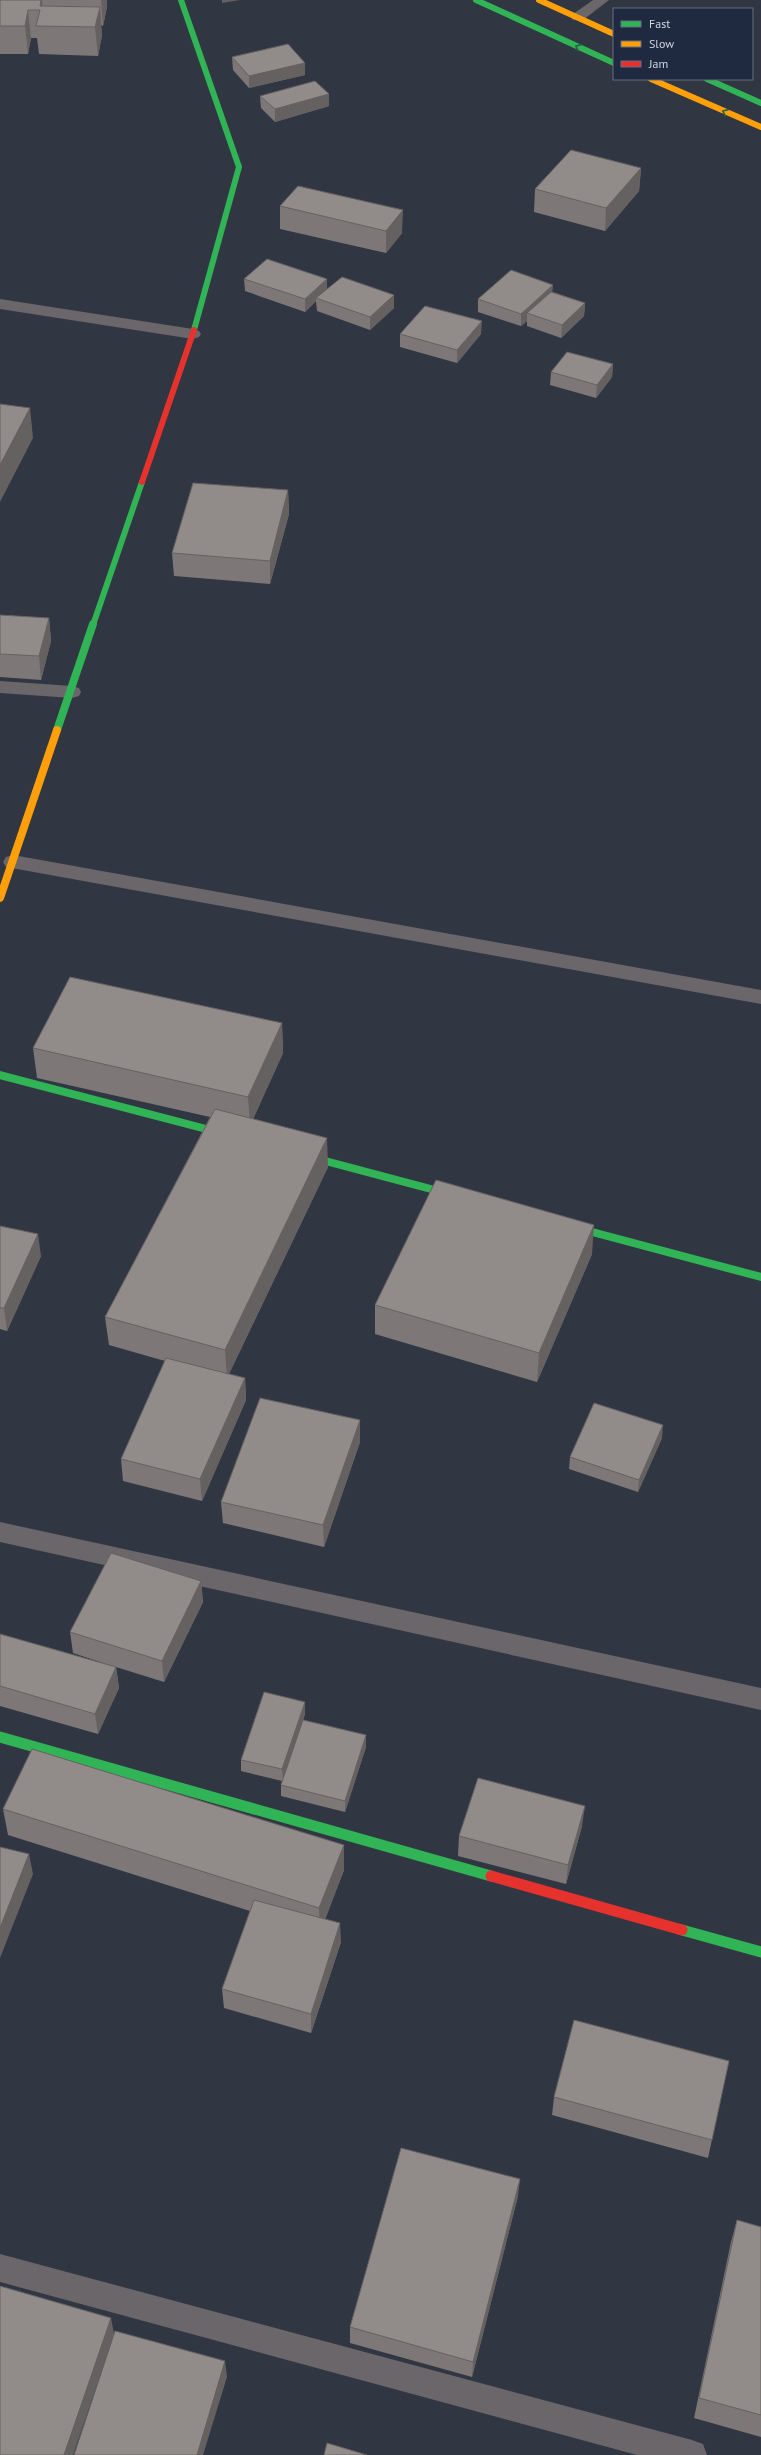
<svg xmlns="http://www.w3.org/2000/svg" width="761" height="2455" font-family="'PT Sans',sans-serif">
<style>
.lines{fill:none;stroke-linecap:round;stroke-linejoin:round}
.street{fill:#6a666a;fill-rule:evenodd}
.fast-far2{stroke:#30b455;stroke-width:6}
.fast-far1{stroke:#30b455;stroke-width:8}
.fast{stroke:#30b455;stroke-width:11}
.slow-far1{stroke:#ff9f0a;stroke-width:6}
.slow{stroke:#ff9f0a;stroke-width:8}
.jam-far1{stroke:#e5322d;stroke-width:6}
.jam{stroke:#e5322d;stroke-width:11}
.wall{fill:#7d7877}
.shaded-wall{fill:#666161}
.building{fill:#918b8a;stroke:#666161}
.oneway{stroke:#266148}
</style>
<rect width="100%" height="100%" fill="#313643"/>
<g class="lines">
<g class="street">
<path d="M593,0H609L583,20H573L571,17L573,14Z"/>
<path d="M0,299L193,329L199,331L201,334L199,337L193,339L0,309Z"/>
<path d="M0,681L72,686L79,688L81,692L79,696L72,698L0,693Z"/>
<path d="M13,855L761,990V1004L6,867L3,862L6,857Z"/>
<path d="M0,1522L761,1688V1710L0,1542Z"/>
<path d="M0,2254L692,2440L703,2444L707,2455H637L0,2282Z"/>
</g>
<g class="fast-far2">
<path d="M181,0L239,167L194,330"/>
<path d="M476,0L614,63"/>
<path d="M707,79L761,103"/>
<path d="M93,625L142,482"/>
</g>
<g class="fast-far1">
<path d="M57,730L93,624"/>
<path d="M0,1075L233,1136"/>
<path d="M299,1154L461,1197"/>
<path d="M566,1225L761,1277"/>
</g>
<g class="fast">
<path d="M0,1737L491,1876"/>
<path d="M682,1930L761,1952"/>
</g>
<g class="slow-far1">
<path d="M539,0L614,34"/>
<path d="M651,79L761,127"/>
</g>
<path class="slow" d="M0,898L57,730"/>
<path class="jam-far1" d="M142,482L194,330"/>
<path class="jam" d="M491,1876L682,1930"/>
</g>
<g class="wall">
<path d="M0,0H107V7L103,26L101,25L102,35L98,56L39,54L37,38H31L28,54H0Z"/>
<path d="M232,57L305,75L249,88L233,70Z"/>
<path d="M329,94V106L275,122L261,108L260,96Z"/>
<path d="M641,168L639,191L605,231L534,212L535,189Z"/>
<path d="M280,206L402,233L386,253L280,229Z"/>
<path d="M244,279L327,289L394,308L370,330L317,311L316,301L305,312L245,291Z"/>
<path d="M553,292L585,303L584,316L561,338L527,326V321L521,326L478,312V299Z"/>
<path d="M400,334H481L457,363L400,347Z"/>
<path d="M613,364L612,377L596,398L550,385L551,372Z"/>
<path d="M288,490L289,514L270,584L174,576L172,553Z"/>
<path d="M0,615L49,618L51,641L41,680L0,677Z"/>
<path d="M282,1023L283,1053L253,1119L328,1167L229,1374L245,1378L246,1400L202,1501L123,1481L121,1459L165,1361L109,1345L105,1317L210,1117L37,1078L33,1048Z"/>
<path d="M0,1226L41,1256L7,1331L0,1329Z"/>
<path d="M592,1254L537,1382L375,1334V1305Z"/>
<path d="M360,1420V1442L324,1547L223,1523L221,1502Z"/>
<path d="M662,1438L638,1492L569,1469L570,1457Z"/>
<path d="M201,1581L203,1602L164,1682L116,1667L119,1688L98,1734L0,1706V1634L115,1667L73,1653L70,1632Z"/>
<path d="M305,1702V1714L303,1720L366,1735V1747L345,1812L281,1796V1785L282,1781L241,1771V1760Z"/>
<path d="M3,1809L344,1870L325,1919L341,1942L311,2033L224,2008L222,1989L250,1911L8,1835Z"/>
<path d="M582,1826L566,1884L458,1856L459,1836Z"/>
<path d="M729,2061L708,2158L552,2115L554,2097Z"/>
<path d="M518,2196L472,2377L350,2343V2327Z"/>
<path d="M737,2220L761,2227V2437L694,2418L731,2242Z"/>
</g>
<g class="shaded-wall">
<path d="M41,0H42L44,24L40,6Z"/>
<path d="M101,0H107V7L103,26Z"/>
<path d="M222,0H240L222,3Z"/>
<path d="M100,7L102,35L98,56L95,27Z"/>
<path d="M28,10L31,38L28,54L25,26Z"/>
<path d="M305,63V75L249,88V76Z"/>
<path d="M329,94V106L275,122V109Z"/>
<path d="M641,168L639,191L605,231L606,208Z"/>
<path d="M403,210L402,233L386,253V231Z"/>
<path d="M327,279V291L316,298V301L305,312V299Z"/>
<path d="M553,285L552,297L527,313V321L521,326V314Z"/>
<path d="M394,295V308L370,330V317Z"/>
<path d="M585,303L584,316L561,338L562,325Z"/>
<path d="M482,321L481,334L457,363V350Z"/>
<path d="M613,364L612,377L596,398L597,385Z"/>
<path d="M30,408L33,438L0,502V465Z"/>
<path d="M288,490L289,514L270,584V561Z"/>
<path d="M49,618L51,641L41,680L39,656Z"/>
<path d="M282,1023L283,1053L250,1126L248,1097Z"/>
<path d="M327,1138L328,1167L227,1378L225,1350Z"/>
<path d="M594,1225L592,1254L537,1382L539,1353Z"/>
<path d="M38,1234L41,1256L7,1331L4,1308Z"/>
<path d="M245,1378L246,1400L202,1501L200,1479Z"/>
<path d="M360,1420V1442L324,1547L323,1525Z"/>
<path d="M663,1425L662,1438L638,1492L639,1480Z"/>
<path d="M201,1581L203,1602L164,1682L162,1661Z"/>
<path d="M116,1667L119,1688L98,1734L95,1714Z"/>
<path d="M305,1702V1714L283,1781L282,1769Z"/>
<path d="M366,1735V1747L345,1812V1801Z"/>
<path d="M585,1806L582,1826L566,1884L568,1865Z"/>
<path d="M344,1845V1870L320,1933L319,1908Z"/>
<path d="M29,1854L33,1874L0,1958V1928Z"/>
<path d="M340,1923L341,1942L311,2033V2014Z"/>
<path d="M520,2179L518,2196L472,2377L473,2362Z"/>
<path d="M111,2318L114,2334L73,2455H64Z"/>
<path d="M225,2361L227,2377L203,2455H197Z"/>
</g>
<g class="building">
<path d="M0,0H41L40,6L100,7L95,27L36,26L40,10H28L25,26H0Z"/>
<path d="M288,44L305,63L249,76L232,57Z"/>
<path d="M315,81L329,94L275,109L260,96Z"/>
<path d="M571,150L641,168L606,208L535,189Z"/>
<path d="M298,186L403,210L386,231L280,206Z"/>
<path d="M267,259L327,279L305,299L244,279Z"/>
<path d="M511,270L553,285L521,314L478,299Z"/>
<path d="M342,277L394,295L370,317L316,298Z"/>
<path d="M551,292L585,303L562,325L527,313Z"/>
<path d="M425,306L482,321L457,350L400,334Z"/>
<path d="M567,352L613,364L597,385L551,372Z"/>
<path d="M0,404L30,408L0,465Z"/>
<path d="M193,483L288,490L270,561L172,553Z"/>
<path d="M0,615L49,618L39,656L0,654Z"/>
<path d="M70,977L282,1023L248,1097L33,1048Z"/>
<path d="M215,1109L327,1138L225,1350L105,1317Z"/>
<path d="M436,1180L594,1225L539,1353L375,1305Z"/>
<path d="M0,1226L38,1234L4,1308H0Z"/>
<path d="M166,1358L245,1378L200,1479L121,1459Z"/>
<path d="M260,1398L360,1420L323,1525L221,1502Z"/>
<path d="M594,1403L663,1425L639,1480L570,1457Z"/>
<path d="M111,1553L201,1581L162,1661L70,1632Z"/>
<path d="M0,1634L116,1667L95,1714L0,1686Z"/>
<path d="M264,1692L305,1702L282,1769L241,1760Z"/>
<path d="M303,1720L366,1735L345,1801L281,1785Z"/>
<path d="M32,1749L344,1845L319,1908L3,1809Z"/>
<path d="M478,1778L585,1806L568,1865L459,1836Z"/>
<path d="M0,1847L29,1854L0,1928Z"/>
<path d="M254,1900L340,1923L311,2014L222,1989Z"/>
<path d="M574,2020L729,2061L712,2140L554,2097Z"/>
<path d="M401,2148L520,2179L473,2362L350,2327Z"/>
<path d="M737,2220L761,2227V2415L699,2398Z"/>
<path d="M0,2286L111,2318L64,2455H0Z"/>
<path d="M115,2331L225,2361L197,2455H74Z"/>
<path d="M327,2443L367,2455H324Z"/>
</g>
<defs><path id="oneway-chevron" d="M-2-3.5L2.5 0L-2 3.5" fill="none" stroke-width="1.6" stroke-linecap="round" stroke-linejoin="round"/></defs>
<g class="oneway">
<use href="#oneway-chevron" transform="translate(578 47) rotate(-156)"/>
<use href="#oneway-chevron" transform="translate(725 112) rotate(-156)"/>
</g>
<rect x="613" y="8" width="140" height="72" fill="#1f2940" stroke="#656e82"/>
<rect x="621" y="21" width="20" height="6" fill="#30b455" stroke="#656e82"/>
<text x="649" y="28" font-size="12" fill="#ced5e4">Fast</text>
<rect x="621" y="41" width="20" height="6" fill="#ff9f0a" stroke="#656e82"/>
<text x="649" y="48" font-size="12" fill="#ced5e4">Slow</text>
<rect x="621" y="61" width="20" height="6" fill="#e5322d" stroke="#656e82"/>
<text x="649" y="68" font-size="12" fill="#ced5e4">Jam</text>
</svg>
